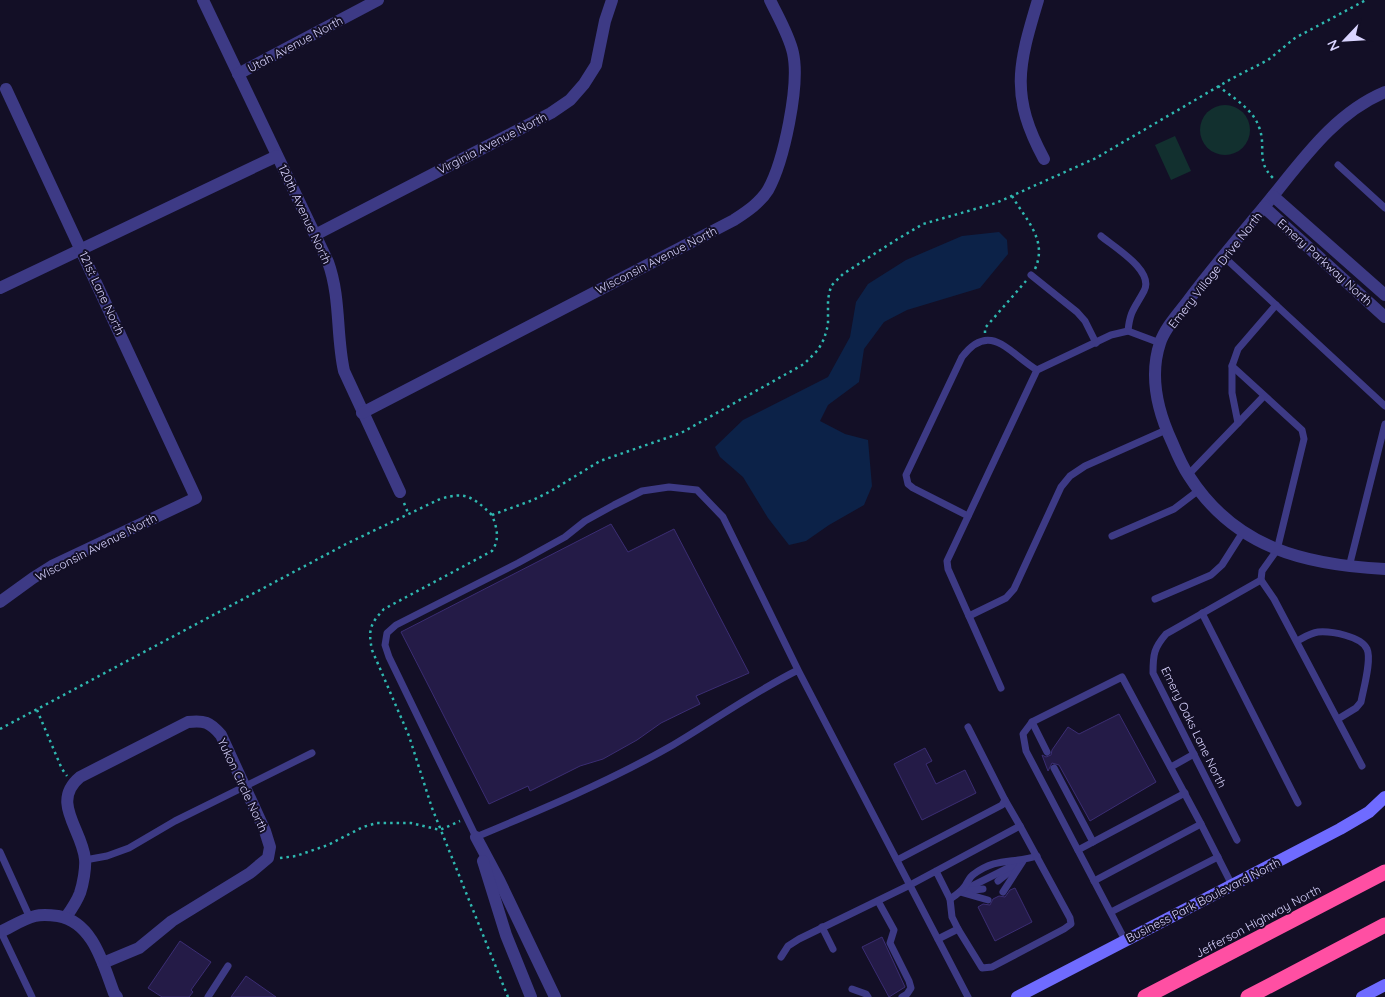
<svg xmlns="http://www.w3.org/2000/svg" width="1385" height="997" font-family="Quicksand,sans-serif">
<style>
.green{fill:#12302f}
.water{fill:#0c2248}
.building{fill:#241b47;stroke:#3b2d73}
.lines{fill:none;stroke-linecap:round;stroke-linejoin:round}
.path{stroke:#2fb8b0;stroke-width:2.5;stroke-dasharray:2.5 4;stroke-linecap:butt}
.lane{stroke:#3d3a85;stroke-width:7}
.street{stroke:#3d3a85;stroke-width:12}
.secondary{stroke:#6f6bff;stroke-width:12}
.highway{stroke:#ff4fa3;stroke-width:15}
.labels{text-anchor:middle;dominant-baseline:central;stroke-width:4;stroke-linejoin:round;paint-order:stroke}
.street-label{font-size:12px;fill:#d9d4ff;stroke:#130f26}
</style>
<rect width="100%" height="100%" fill="#130f26"/>
<g class="green">
<circle cx="1225" cy="130" r="25"/>
<path d="M1175,136L1191,171L1171,180L1155,145Z"/>
</g>
<path class="water" d="M999,232L1007,240L1008,254L980,288L907,310L884,322L864,349L859,382L828,405L820,421L845,434L868,440L872,486L864,505L829,525L806,541L789,545L768,518L743,477L720,457L715,447L743,420L828,377L850,337L856,302L868,284L906,260L962,236Z"/>
<g class="building">
<path d="M611,524L628,552L674,529L749,673L696,696L700,704L661,723L637,740L603,759L580,766L530,791L528,786L489,804L401,632Z"/>
<path d="M1119,714L1156,782L1090,821L1059,765L1052,763L1048,771L1042,755L1046,757L1051,755L1052,750L1068,727L1079,734Z"/>
<path d="M925,748L932,761L926,764L936,784L965,770L976,793L922,820L894,764Z"/>
<path d="M1015,888L1032,922L995,941L978,907L983,904L990,905L993,899L999,896L1005,897L1010,890Z"/>
<path d="M882,937L905,987L889,997L862,947Z"/>
<path d="M180,941L211,962L191,990L193,992L189,997H162L148,988Z"/>
<path d="M246,976L276,997H231Z"/>
</g>
<g class="lines">
<g class="path">
<path d="M1218,86C1232,97 1253,109 1259,127C1267,148 1255,160 1273,178"/>
<path d="M1012,196C1026,220 1048,240 1035,269"/>
<path d="M985,333V328L1026,281"/>
<path d="M404,503L408,513"/>
<path d="M37,710L62,769L67,776"/>
<path d="M0,729L346,544L440,499C466,491 473,497 492,515"/>
<path d="M280,858L296,856L328,845L363,827L377,823H411L440,830L460,821"/>
<path d="M508,997L432,808L409,736L372,650C368,630 370,624 384,609L492,551C500,539 497,528 492,515L533,500L551,491L600,461L681,433L804,364L818,350L824,339L828,325V299L831,286L843,274L896,240L923,224L996,203L1096,158L1231,79L1268,60L1295,38L1366,0"/>
</g>
<g class="lane">
<path d="M1338,165L1385,208"/>
<path d="M1101,236C1114,247 1155,271 1144,291C1135,308 1130,310 1128,331"/>
<path d="M1223,256L1385,406"/>
<path d="M1031,275L1077,312L1085,321L1096,343"/>
<path d="M1276,305L1238,349L1232,366L1302,430L1304,439L1277,550L1262,571L1261,580L1274,599L1362,766"/>
<path d="M1232,366V393L1238,423"/>
<path d="M1188,475L1264,396"/>
<path d="M968,516L913,488L908,484L906,475L962,357C990,320 1009,353 1037,370"/>
<path d="M1112,536L1174,509L1199,490"/>
<path d="M1349,567L1385,424"/>
<path d="M1155,599L1211,575L1222,565L1243,532"/>
<path d="M1202,613L1298,803"/>
<path d="M969,616L1006,598L1014,589L1061,487L1070,476L1085,466L1166,430"/>
<path d="M1297,641C1303,638 1310,633 1318,632C1331,631 1361,636 1367,649C1372,660 1363,690 1361,702L1356,708L1338,719"/>
<path d="M798,670L723,517L697,490L669,487L642,491L614,505L585,521L565,537L518,563L396,625L387,633L385,645L389,657L476,837C543,809 610,781 673,745C715,720 754,692 798,670L968,997"/>
<path d="M1001,688L948,569L947,561L1037,370L1111,335L1128,331L1160,343"/>
<path d="M1032,722L1047,752"/>
<path d="M1171,767L1194,754"/>
<path d="M1054,768L1093,842"/>
<path d="M1005,800L1020,826"/>
<path d="M1237,840L1153,673C1153,654 1154,648 1166,634L1261,580"/>
<path d="M1078,850L1185,793"/>
<path d="M0,852L30,918"/>
<path d="M85,860L107,856L129,848L175,821L312,753"/>
<path d="M897,860L1002,805L1005,800L968,727"/>
<path d="M998,881L1013,869"/>
<path d="M1094,881L1201,824"/>
<path d="M962,891L1020,862"/>
<path d="M965,891L983,889"/>
<path d="M960,892L988,900"/>
<path d="M1003,892L1023,861"/>
<path d="M950,899C956,895 961,892 965,886C968,882 969,877 974,874C997,857 1012,864 1037,856"/>
<path d="M878,901L894,930L890,943L909,981L911,988L907,994L902,997"/>
<path d="M1111,912L1218,857"/>
<path d="M822,927L833,949"/>
<path d="M1,932L32,997"/>
<path d="M938,939L958,929"/>
<path d="M1125,940L1026,751L1023,734L1032,722L1122,677L1201,824L1232,885"/>
<path d="M781,957L788,946L799,939L910,885L1020,826L1070,918L1071,924L1064,929L992,967L982,968L958,929L952,917L950,899L936,871"/>
<path d="M852,989L866,994L868,997"/>
<path d="M208,997L228,966"/>
</g>
<g class="street">
<path d="M203,0L328,262C341,298 336,335 344,371L400,492"/>
<path d="M1038,0C1018,66 1010,96 1044,159"/>
<path d="M238,74L378,0"/>
<path d="M1385,92C1332,114 1299,165 1263,208C1237,239 1211,270 1187,302C1177,315 1165,328 1160,343C1149,376 1158,412 1172,442C1177,454 1182,466 1189,476C1235,548 1305,565 1385,569"/>
<path d="M1273,196L1385,295"/>
<path d="M1264,207L1385,317"/>
<path d="M315,235L551,113L570,100L584,84L596,65L605,21L612,0"/>
<path d="M0,288L277,156"/>
<path d="M362,413L734,220C746,212 760,203 768,190C784,161 800,85 793,53C789,35 778,17 770,0"/>
<path d="M0,602L33,578L52,566L196,498L6,89"/>
<path d="M476,837L499,880L555,997"/>
<path d="M483,861L506,935L531,997"/>
<path d="M66,917C71,910 77,901 80,893C83,884 86,868 85,859C82,829 50,802 80,777L188,722C204,720 210,722 221,735L265,831L270,847L268,858L250,873L172,921L139,948L103,963"/>
<path d="M0,932C11,927 23,919 35,916C42,914 51,915 58,916C93,922 103,964 114,993L117,997"/>
</g>
<g class="secondary">
<path d="M1017,997L1340,829L1369,812L1385,797"/>
<path d="M1362,997L1385,985"/>
</g>
<g class="highway">
<path d="M1145,997L1385,872"/>
<path d="M1248,997L1385,925"/>
</g>
</g>
<g class="labels">
<g class="street-label">
<text transform="translate(295 44) rotate(-28)">Utah Avenue North</text>
<text transform="translate(492 143) rotate(-27)">Virginia Avenue North</text>
<text transform="translate(305 214) rotate(65)">120th Avenue North</text>
<text transform="translate(656 260) rotate(-27)">Wisconsin Avenue North</text>
<text transform="translate(1325 262) rotate(42)">Emery Parkway North</text>
<text transform="translate(1215 270) rotate(-52)">Emery Village Drive North</text>
<text transform="translate(102 293) rotate(65)">121st Lane North</text>
<text transform="translate(96 547) rotate(-27)">Wisconsin Avenue North</text>
<text transform="translate(1194 727) rotate(64)">Emery Oaks Lane North</text>
<text transform="translate(243 785) rotate(65)">Yukon Circle North</text>
<text transform="translate(1203 900) rotate(-27)">Business Park Boulevard North</text>
<text transform="translate(1258 921) rotate(-28)">Jefferson Highway North</text>
</g>
</g>
<g transform="translate(1345 40) rotate(245)" stroke="#130f26" stroke-width="4" paint-order="stroke">
<path d="M0-4L9 19L0 12L-9 19Z" fill="#d9d4ff"/>
<text y="-8" font-size="14" font-weight="bold" text-anchor="middle" fill="#d9d4ff">N</text>
</g>
</svg>
